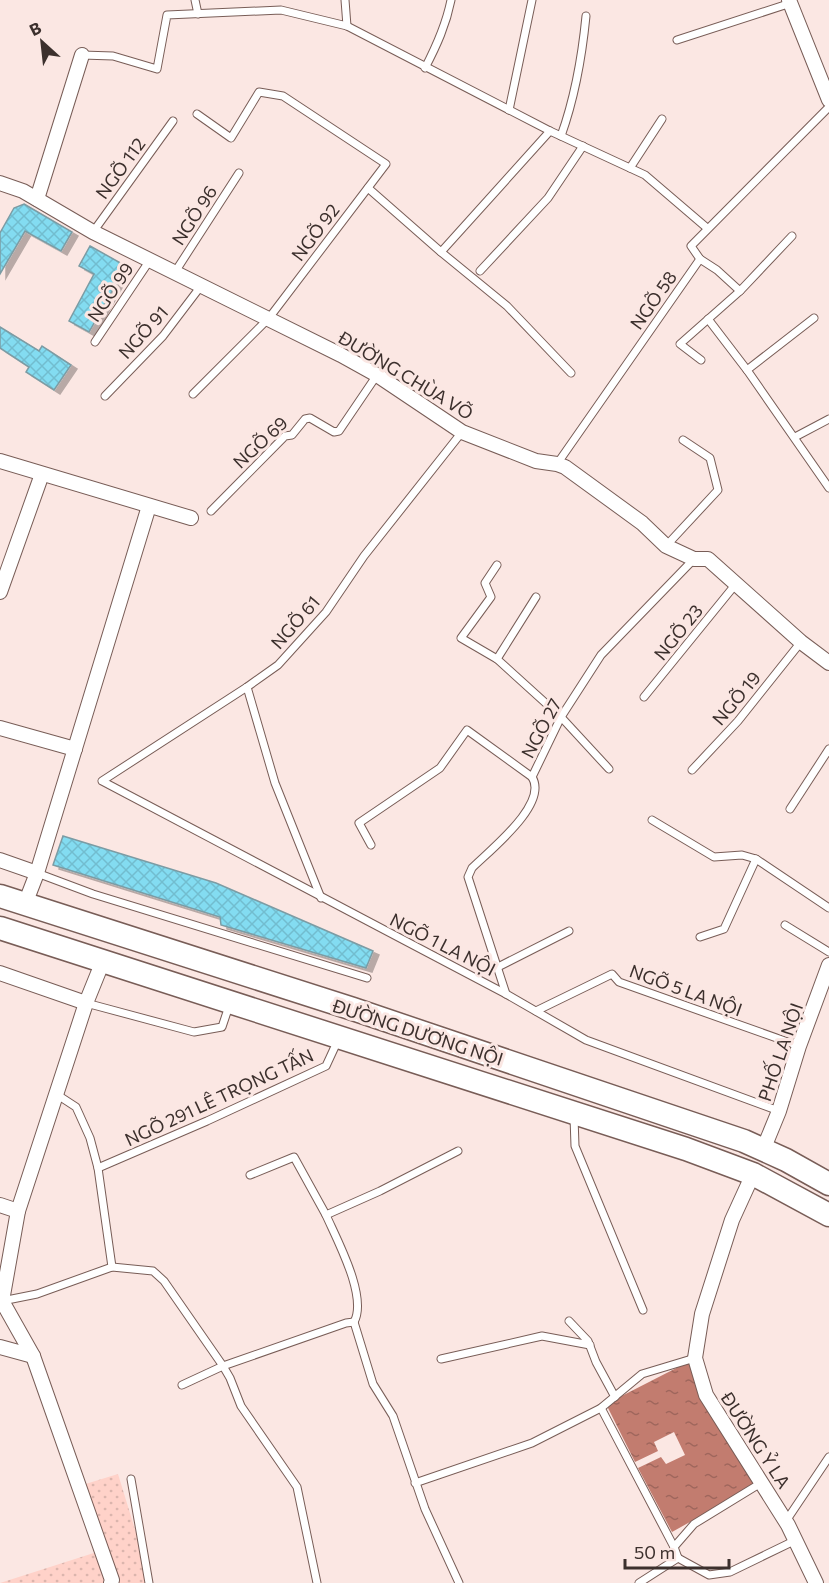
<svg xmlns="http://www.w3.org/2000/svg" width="829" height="1583" font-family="Commissioner,sans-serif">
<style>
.park{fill:url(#park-dots)}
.water{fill:url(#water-ripples)}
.building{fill:url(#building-cross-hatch);stroke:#7c9ca4;stroke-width:1.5;filter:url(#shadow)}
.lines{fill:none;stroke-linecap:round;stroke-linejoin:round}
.lane-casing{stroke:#785d57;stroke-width:9}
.street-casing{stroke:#785d57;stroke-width:16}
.primary-casing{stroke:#785d57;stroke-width:25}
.lane{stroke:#fff;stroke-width:7}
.street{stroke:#fff;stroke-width:14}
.primary{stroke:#fff;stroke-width:22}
.labels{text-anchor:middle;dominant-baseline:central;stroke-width:6;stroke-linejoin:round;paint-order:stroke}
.street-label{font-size:18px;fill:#3c302d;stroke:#fbe7e3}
</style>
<defs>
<pattern id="park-dots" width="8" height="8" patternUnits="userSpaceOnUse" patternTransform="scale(1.5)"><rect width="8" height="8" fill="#ffd2c9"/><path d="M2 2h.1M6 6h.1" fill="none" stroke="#dbb5ad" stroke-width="1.8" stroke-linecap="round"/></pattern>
<pattern id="water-ripples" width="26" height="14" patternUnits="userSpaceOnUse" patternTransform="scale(1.5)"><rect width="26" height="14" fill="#c27c6f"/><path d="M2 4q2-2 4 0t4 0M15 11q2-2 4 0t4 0" fill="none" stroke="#9f665c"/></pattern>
<pattern id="building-cross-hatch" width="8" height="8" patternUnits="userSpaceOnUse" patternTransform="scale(1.5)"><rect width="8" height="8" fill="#83dcf1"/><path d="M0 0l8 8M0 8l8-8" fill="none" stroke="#72bdcf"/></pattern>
<filter id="shadow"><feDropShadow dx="6" dy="4" stdDeviation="0" flood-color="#0004"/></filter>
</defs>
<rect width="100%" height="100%" fill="#fbe7e3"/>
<g class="park">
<path d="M118,1474L148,1572L149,1583H112L79,1486Z"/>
<path d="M100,1551L109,1583H0Z"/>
</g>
<path class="water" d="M694,1359L760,1483L672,1532L638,1468L661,1457L666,1464L685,1455L674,1432L654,1442L658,1451L635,1462L606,1404Z"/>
<g class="building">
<path d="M24,204L72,232L61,251L25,231L0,274V233L14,208Z"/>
<path d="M90,246L126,266L89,332L69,321L94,274L79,266Z"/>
<path d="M0,327L39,351L42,346L71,365L54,390L26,372L29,367L0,348Z"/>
<path d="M63,836L216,883L373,951L366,968L221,925L220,917L53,865Z"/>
</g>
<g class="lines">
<g class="lane-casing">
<g id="lane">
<path d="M195,0L198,14"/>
<path d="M345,0L347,26"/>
<path d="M677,40L791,3"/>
<path d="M82,55L113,56L157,69L167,15L281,10L347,26L550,131L645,175L707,228"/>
<path d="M425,68C437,45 446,25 451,0"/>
<path d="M509,110L532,0"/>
<path d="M561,136C575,97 582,57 586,16"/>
<path d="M630,168L662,119"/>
<path d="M368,188L441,252L550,131"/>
<path d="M93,232L173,121"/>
<path d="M441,252L507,306L571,373"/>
<path d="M700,259L691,246L829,107"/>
<path d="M480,271L548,198L583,146"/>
<path d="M175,272L239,173"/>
<path d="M708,319L747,370L829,488"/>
<path d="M95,342L150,260"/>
<path d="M701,360L680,344L740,291"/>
<path d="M747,370L814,318"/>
<path d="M193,394L269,318L386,164L283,96L259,92L231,138L197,114"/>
<path d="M105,396L163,336L201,286"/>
<path d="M462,432L364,556L326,612L278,665L247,687L102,781L506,994L586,1040L779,1111"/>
<path d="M795,437L829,419"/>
<path d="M557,464L700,259L717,270L740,291L792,236"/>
<path d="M211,511L285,436L292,435L305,419L310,418L334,432L339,431L377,375"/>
<path d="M666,546L718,490L710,458L683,440"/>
<path d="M497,565L485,583L491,597L461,638L497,659L561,717L609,769"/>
<path d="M497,659L536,597"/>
<path d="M247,687L275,783L321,898"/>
<path d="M644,697L735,585"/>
<path d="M692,770L738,721L801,642"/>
<path d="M790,809L829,749"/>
<path d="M652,820L714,857L742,855L756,859"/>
<path d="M371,845L359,823L440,768L467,730L532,777L561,717L601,655L694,559"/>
<path d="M37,873L93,894L367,978"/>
<path d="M785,925L829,952"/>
<path d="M700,937L724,929L756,859L829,908"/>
<path d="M498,967L569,931"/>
<path d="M506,994L468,877L472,868C490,850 549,804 532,777"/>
<path d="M86,1003L194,1032L222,1027L229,1006"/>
<path d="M536,1011L612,974L619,982L799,1046"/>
<path d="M574,1117L575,1146L643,1310"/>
<path d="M98,1168L207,1121L326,1066L338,1040"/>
<path d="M250,1175L294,1157L326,1215L380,1191L458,1151"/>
<path d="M326,1215C337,1240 368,1297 354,1322"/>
<path d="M112,1267L153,1271L164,1281L223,1366L230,1378L241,1406L297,1487L317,1583"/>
<path d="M2,1301L37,1294L112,1267L98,1168L90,1138L76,1107L56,1094"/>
<path d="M569,1321L588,1341L596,1362L615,1397"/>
<path d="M354,1322L373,1384L393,1416L425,1509L459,1583"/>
<path d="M441,1359L542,1336L590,1345"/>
<path d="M182,1385L223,1366L346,1323L354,1322"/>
<path d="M601,1408L674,1547"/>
<path d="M131,1479L149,1583"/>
<path d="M415,1483L532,1443L601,1408L642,1374L695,1358"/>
<path d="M786,1521L829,1457"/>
<path d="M678,1558L709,1575L730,1572L796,1540"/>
<path d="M678,1558L674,1547L694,1524L761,1483"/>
<path d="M639,1583L678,1558"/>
</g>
</g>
<g class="street-casing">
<g id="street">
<path d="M789,0L829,100"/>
<path d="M0,183L23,191L93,232L341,355L377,375L462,432L536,461L557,464L565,467L642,523L666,546L694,559H708L801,642L829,663"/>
<path d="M37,199L82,55"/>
<path d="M0,461L191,518"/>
<path d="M0,592L42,474"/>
<path d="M0,728L75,749"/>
<path d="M0,860L37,873"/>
<path d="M25,904L37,873L149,506"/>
<path d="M103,961L86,1003L18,1211L2,1301L33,1356L112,1580L111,1583"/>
<path d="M0,973L86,1003"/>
<path d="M763,1150L779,1111L799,1046L829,965"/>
<path d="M753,1174L732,1220L702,1314L695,1358L706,1395L788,1525L816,1583"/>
<path d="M0,1205L18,1211"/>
<path d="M0,1347L33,1356"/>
</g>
</g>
<g class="primary-casing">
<g id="primary">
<path d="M0,896L353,1009L744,1141L786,1160L829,1184"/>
<path d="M0,928L686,1149L753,1174L829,1215"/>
</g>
</g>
<use href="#lane" class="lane"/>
<use href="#street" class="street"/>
<use href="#primary" class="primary"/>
</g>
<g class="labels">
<g class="street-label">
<text transform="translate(120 168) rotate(-54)">NGÕ 112</text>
<text transform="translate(194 215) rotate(-57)">NGÕ 96</text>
<text transform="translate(315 232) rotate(-53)">NGÕ 92</text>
<text transform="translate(110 292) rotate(-56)">NGÕ 99</text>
<text transform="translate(653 300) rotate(-55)">NGÕ 58</text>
<text transform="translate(143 332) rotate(-48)">NGÕ 91</text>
<text transform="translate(406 375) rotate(31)">ĐƯỜNG CHÙA VÕ</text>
<text transform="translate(260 442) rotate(-43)">NGÕ 69</text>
<text transform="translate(295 622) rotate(-49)">NGÕ 61</text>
<text transform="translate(678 632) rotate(-51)">NGÕ 23</text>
<text transform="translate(736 698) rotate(-50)">NGÕ 19</text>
<text transform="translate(541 728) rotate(-62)">NGÕ 27</text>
<text transform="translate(443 944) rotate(27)">NGÕ 1 LA NỘI</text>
<text transform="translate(686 990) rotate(20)">NGÕ 5 LA NỘI</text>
<text transform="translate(418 1032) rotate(18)">ĐƯỜNG DƯƠNG NỘI</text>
<text transform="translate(780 1052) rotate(-71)">PHỐ LA NỘI</text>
<text transform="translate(219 1097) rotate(-25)">NGÕ 291 LÊ TRỌNG TẤN</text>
<text transform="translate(756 1440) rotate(57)">ĐƯỜNG Ỷ LA</text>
</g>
</g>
<g transform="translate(42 42) rotate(333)" stroke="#fbe7e3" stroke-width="4.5" paint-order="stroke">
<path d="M0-4.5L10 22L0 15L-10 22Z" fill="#3c302d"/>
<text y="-9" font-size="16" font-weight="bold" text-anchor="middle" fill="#3c302d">B</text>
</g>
<path d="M625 1559v9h104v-9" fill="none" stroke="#3c302d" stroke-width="3"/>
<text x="634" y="1559" font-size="18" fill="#3c302d" stroke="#fbe7e3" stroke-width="4.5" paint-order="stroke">50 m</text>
</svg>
